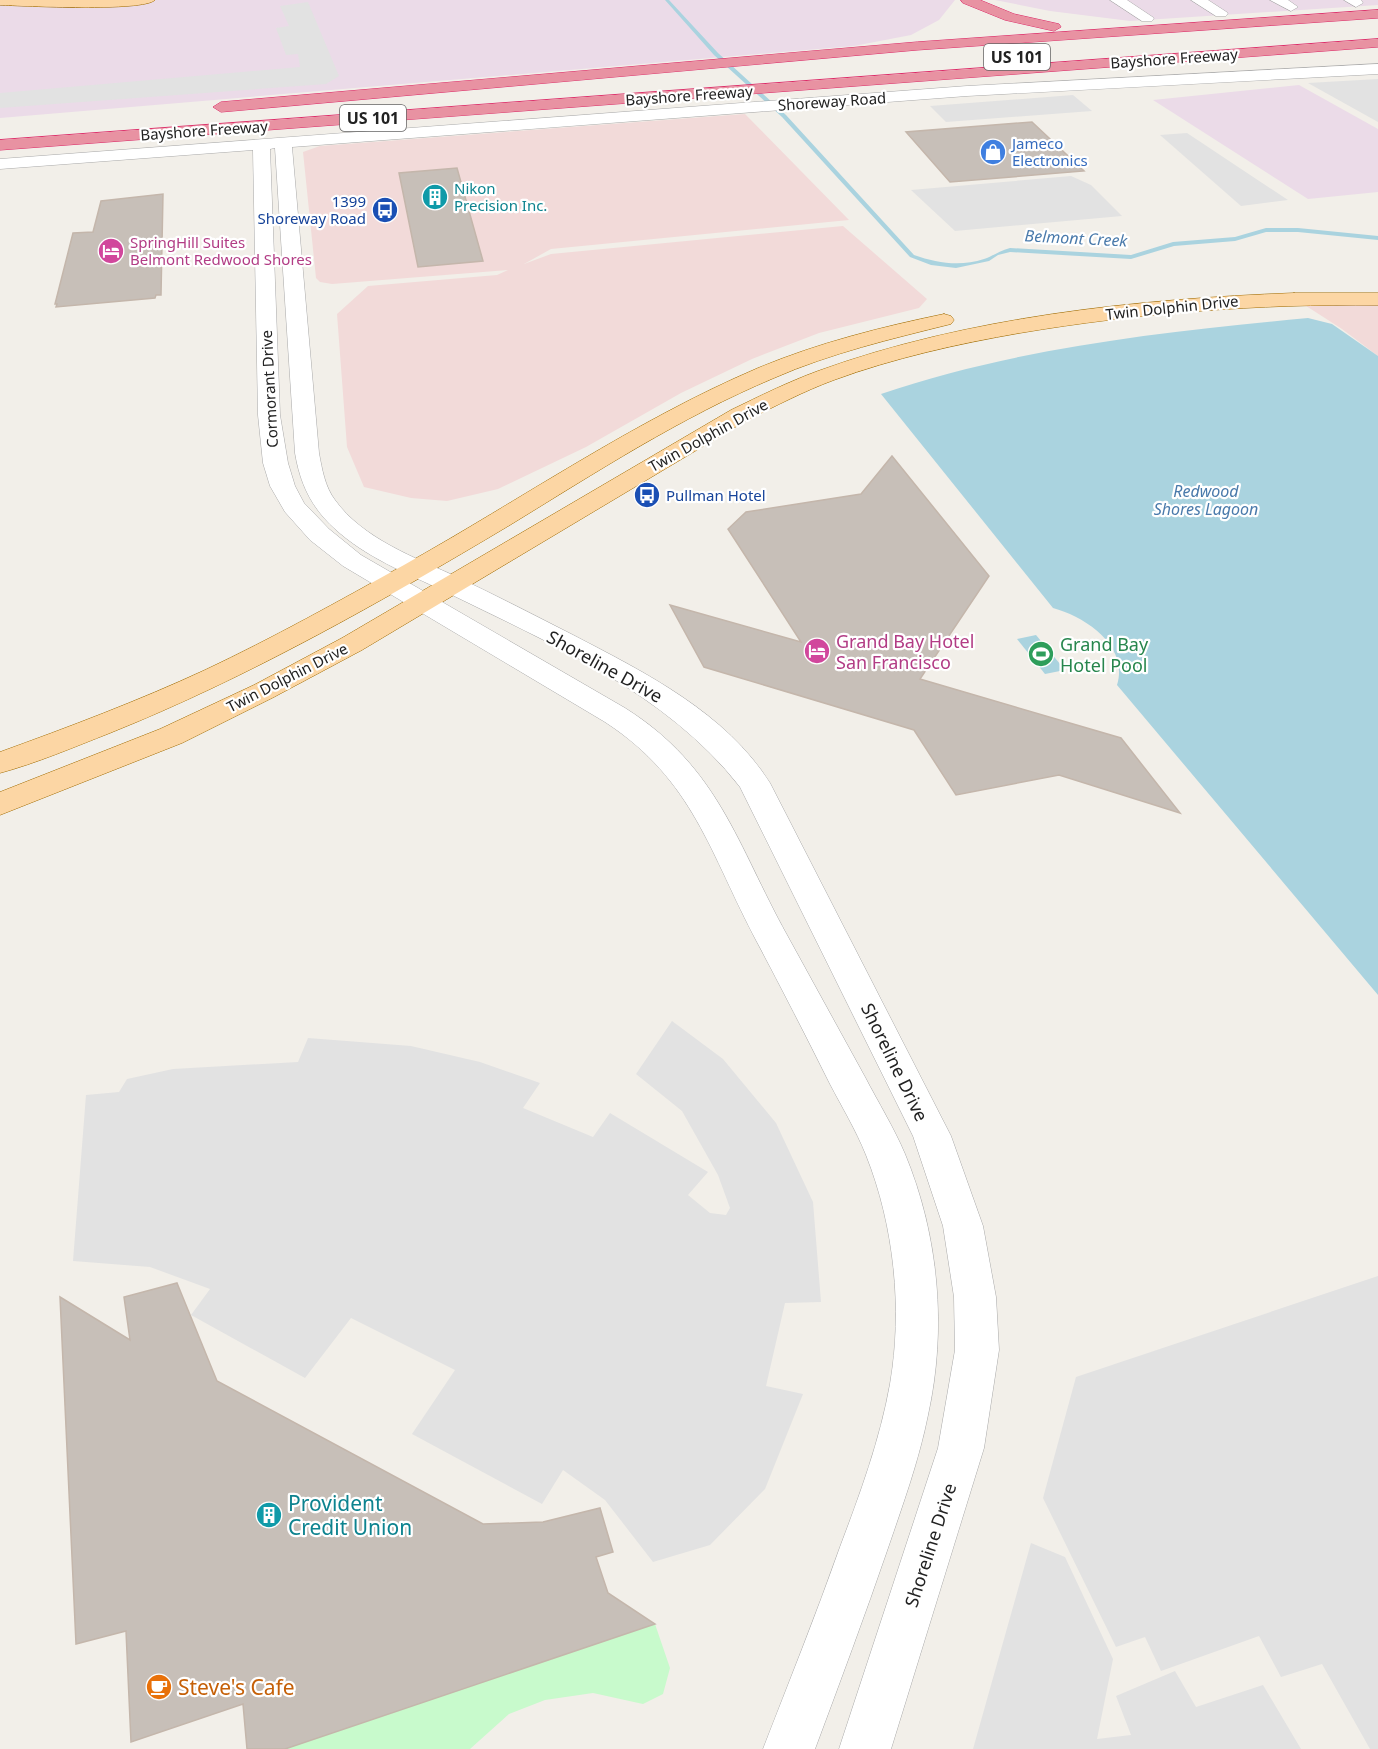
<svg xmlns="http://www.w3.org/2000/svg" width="1378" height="1749" font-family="'Noto Sans',sans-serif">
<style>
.commercial{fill:#f2dad9}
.industrial{fill:#ebdbe8}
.park{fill:#c8facc}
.parking{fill:#e2e2e2}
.water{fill:#aad3df}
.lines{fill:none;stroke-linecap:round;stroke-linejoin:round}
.stream{fill:#aad3df;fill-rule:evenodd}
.building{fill:#c7bfb8;stroke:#c4b6ab;stroke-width:1.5}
.minor-casing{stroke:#a9a9a9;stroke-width:1}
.major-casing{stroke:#a06b00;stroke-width:1}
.highway-casing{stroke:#dc2a67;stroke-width:1}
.minor{fill:#fff;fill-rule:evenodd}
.major{fill:#fcd6a4;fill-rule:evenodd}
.highway{fill:#e892a2;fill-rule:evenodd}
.labels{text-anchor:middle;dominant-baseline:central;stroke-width:4.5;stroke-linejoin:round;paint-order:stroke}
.far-street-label{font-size:15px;fill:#222;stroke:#fff}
.far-shop-label{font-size:15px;fill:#366cbe;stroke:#fff;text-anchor:start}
.far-culture-label{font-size:15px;fill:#0d838f;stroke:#fff;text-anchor:start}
.far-transit-label{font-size:15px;fill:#164399;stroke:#fff;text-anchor:end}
.far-hotel-label{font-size:15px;fill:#b23c85;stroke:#fff;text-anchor:start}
.shield{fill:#fff;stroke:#646464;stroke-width:1.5}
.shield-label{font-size:16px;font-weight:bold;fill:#222}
.far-water-label{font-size:16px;font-style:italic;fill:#4a7aab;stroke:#fff}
.hotel-label{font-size:18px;fill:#b23c85;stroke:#fff;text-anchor:start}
.leisure-label{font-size:18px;fill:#27864d;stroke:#fff;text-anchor:start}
.street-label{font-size:18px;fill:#222;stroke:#fff}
.near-culture-label{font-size:21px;fill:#0d838f;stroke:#fff;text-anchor:start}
.near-food-label{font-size:21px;fill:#c56008;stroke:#fff;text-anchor:start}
</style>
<rect width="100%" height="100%" fill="#f2efe9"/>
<g class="commercial">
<path d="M745,114L849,220L551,249L524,264L551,254L843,226L927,299L919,308L819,333L752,359L681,393L586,447L498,489L447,501L411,498L364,487L347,447L337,314L368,286L497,275L508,270L332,284L320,282L316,278L303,152L320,146Z"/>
<path d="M1300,302L1378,303V356L1342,329Z"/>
</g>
<g class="industrial">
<path d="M0,0H955L939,20L911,35L854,46L0,118Z"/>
<path d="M995,0H1378V5L1130,21L1050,11Z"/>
<path d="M1299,85L1378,129V192L1308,199L1153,100Z"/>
</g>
<path class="park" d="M655,1624L670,1668L663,1694L643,1704L593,1693L545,1700L509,1714L470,1749H285Z"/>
<g class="parking">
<path d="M308,2L339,76L326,84L0,108V93L300,67L298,54L286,55L276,28L289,26L280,6Z"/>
<path d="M1378,79V122L1308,83Z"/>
<path d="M1073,95L1092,111L946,122L930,106Z"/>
<path d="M1187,133L1288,200L1241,206L1160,135Z"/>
<path d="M1071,176L1091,185L1122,216L955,231L911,190Z"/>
<path d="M672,1021L723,1059L776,1123L813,1202L821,1302L785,1303L766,1386L803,1394L765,1489L710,1545L653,1562L605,1500L563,1470L542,1504L412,1434L455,1370L351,1318L305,1378L191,1315L210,1289L150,1267L73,1261L86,1095L119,1092L127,1079L173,1069L298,1062L308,1038L411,1046L480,1062L540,1083L523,1108L593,1137L610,1113L708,1172L688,1195L710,1213L726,1215L730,1208L718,1175L682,1111L636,1074Z"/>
<path d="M1378,1276V1749H1370L1322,1664L1281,1677L1259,1636L1161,1671L1145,1637L1116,1647L1043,1498L1076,1377Z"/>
<path d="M1031,1543L1065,1557L1113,1659L1097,1739L1131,1735L1116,1696L1175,1671L1196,1707L1263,1685L1301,1749H973Z"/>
</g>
<g class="water">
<path d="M1308,318L1332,324L1378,356V995L1117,685C1129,646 1086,617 1053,608L881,394C1019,347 1164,332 1308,318Z"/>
<path d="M1036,635L1065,670L1045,674L1017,639Z"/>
</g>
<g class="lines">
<path class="stream" d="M665,0H669L718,53L786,115L914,255C937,263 960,267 984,259C993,256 999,251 1010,248L1131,255L1173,242L1235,237L1266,228H1298L1378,236V240L1298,232H1266L1235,241L1174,246L1131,259L1010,252L998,255L989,261L956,268L931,265L910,257L782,117L714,55Z"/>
</g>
<g class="building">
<path d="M1032,122L1084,171L950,182L906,132Z"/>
<path d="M457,168L483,261L418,267L399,173Z"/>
<path d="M163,194L161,295H156L155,298L56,307L57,304H55L73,233L93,232L101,201Z"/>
<path d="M892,456L989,576L920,679L1121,738L1180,813L1059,775L956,795L914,730L704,667L670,605L801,642L728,529L746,512L861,494Z"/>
<path d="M177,1283L217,1381L483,1524L543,1522L600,1508L613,1552L596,1557L608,1593L655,1624L285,1749H247L243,1704L131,1742L126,1631L76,1644L60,1297L130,1340L124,1297Z"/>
</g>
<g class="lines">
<g class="minor-casing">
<g id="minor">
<path d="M1110,0H1127L1154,18L1152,21H1142Z"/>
<path d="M1191,0H1208L1228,13L1226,16H1216Z"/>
<path d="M1270,0H1288L1298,7L1291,11Z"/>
<path d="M1344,0H1361L1363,3L1356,7Z"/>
<path d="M1378,64V74L967,96L292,147L319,453C322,469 325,487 335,500C363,539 416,558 457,577C497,596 536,616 575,636C646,673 726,713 770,783L951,1136L983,1226L996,1297L999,1350L984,1448L891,1749H839L938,1448L955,1350L954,1297L943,1226L913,1136L740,787C666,692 549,643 444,591C406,573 365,557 334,528C311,507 300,483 295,453L275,148L270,149L280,415L288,463L295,486L304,503L329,529L361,555L625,708C719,767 737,845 787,935C813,982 839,1030 865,1077C878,1102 894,1128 905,1154C939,1236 947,1329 928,1415C919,1460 903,1504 888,1548C865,1615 840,1682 815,1749H763C789,1682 816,1615 840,1547C860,1494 880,1440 890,1384C903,1309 894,1225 866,1155C856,1130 842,1107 830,1084C806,1036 782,989 757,942C710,854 694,780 605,722L343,566L310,540L285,512L270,486L263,463L258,415L253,150L0,169V159L967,86Z"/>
</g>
</g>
<g class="major-casing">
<g id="major">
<path d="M0,0H155C143,12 24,6 0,5Z"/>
<path d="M1294,293H1378V305C1258,304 1138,313 1020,333C957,344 894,358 834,380C804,391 776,406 747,420L362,650L274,697L182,743L0,815V792L160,729L254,685L342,638L731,410C760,396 788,382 818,371C967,317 1136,299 1294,293Z"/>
<path d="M944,314L951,316L954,320L951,324C891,339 831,353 774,378C681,417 595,473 510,525C381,602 249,677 110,733C74,747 37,763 0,773V752C69,727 138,701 205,670C273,638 339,601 404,565C522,499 634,421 758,368C818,343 881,327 944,314Z"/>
</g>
</g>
<g class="highway-casing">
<g id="highway">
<path d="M961,0H980L1014,14L1059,24L1061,27L1054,31L1005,20L963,3Z"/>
<path d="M1378,10V18L917,50L221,112L213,107L221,102L917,42Z"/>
<path d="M1378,39V47L0,150V140Z"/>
</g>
</g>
<use href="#minor" class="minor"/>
<use href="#major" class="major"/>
<use href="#highway" class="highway"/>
</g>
<defs>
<g id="shop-disc" transform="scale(1.35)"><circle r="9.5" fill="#3f7fe0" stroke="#fff"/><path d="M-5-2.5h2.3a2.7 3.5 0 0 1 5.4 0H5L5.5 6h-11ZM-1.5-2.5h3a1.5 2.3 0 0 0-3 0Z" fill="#fff"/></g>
<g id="building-disc" transform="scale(1.35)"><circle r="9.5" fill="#0f9aa8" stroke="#fff"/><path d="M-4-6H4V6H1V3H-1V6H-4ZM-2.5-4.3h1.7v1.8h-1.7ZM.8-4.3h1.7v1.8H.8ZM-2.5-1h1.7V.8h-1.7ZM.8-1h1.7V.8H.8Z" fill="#fff"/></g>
<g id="bus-disc" transform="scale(1.35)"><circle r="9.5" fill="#1a4fb4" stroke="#fff"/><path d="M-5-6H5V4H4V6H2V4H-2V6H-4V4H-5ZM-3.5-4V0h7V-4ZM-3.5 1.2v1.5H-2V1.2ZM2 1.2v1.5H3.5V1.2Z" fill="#fff"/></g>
<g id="hotel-disc" transform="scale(1.35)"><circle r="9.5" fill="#d1479c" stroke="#fff"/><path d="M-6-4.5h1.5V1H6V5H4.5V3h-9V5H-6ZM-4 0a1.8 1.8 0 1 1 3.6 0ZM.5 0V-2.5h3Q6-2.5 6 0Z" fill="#fff"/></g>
<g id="stadium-disc" transform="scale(1.35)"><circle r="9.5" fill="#2e9e5b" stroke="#fff"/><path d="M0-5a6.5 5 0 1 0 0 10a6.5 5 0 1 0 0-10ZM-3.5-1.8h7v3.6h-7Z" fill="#fff"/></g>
<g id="cafe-disc" transform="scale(1.35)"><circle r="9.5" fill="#e8710a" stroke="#fff"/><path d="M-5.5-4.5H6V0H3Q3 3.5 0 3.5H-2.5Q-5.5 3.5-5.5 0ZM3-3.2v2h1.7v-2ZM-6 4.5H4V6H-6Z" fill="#fff"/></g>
</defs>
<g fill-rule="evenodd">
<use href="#shop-disc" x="993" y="152"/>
<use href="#building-disc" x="435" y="197"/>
<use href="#bus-disc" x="385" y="210"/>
<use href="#hotel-disc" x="111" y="251"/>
<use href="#bus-disc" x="647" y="495"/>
<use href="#hotel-disc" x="817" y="651"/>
<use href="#stadium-disc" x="1041" y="654"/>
<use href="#building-disc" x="269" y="1515"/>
<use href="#cafe-disc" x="159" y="1687"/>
</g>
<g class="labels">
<g class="far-street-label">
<text transform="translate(1174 58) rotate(-4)">Bayshore Freeway</text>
<text transform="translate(689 95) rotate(-4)">Bayshore Freeway</text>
<text transform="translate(832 101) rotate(-4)">Shoreway Road</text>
<text transform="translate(204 130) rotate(-4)">Bayshore Freeway</text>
<text transform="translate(1172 307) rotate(-6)">Twin Dolphin Drive</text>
<text transform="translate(269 389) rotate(-93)">Cormorant Drive</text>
<text transform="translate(708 435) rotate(-29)">Twin Dolphin Drive</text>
<text transform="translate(287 677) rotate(-27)">Twin Dolphin Drive</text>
</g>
<g class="far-shop-label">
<text x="1012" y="143">Jameco<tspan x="1012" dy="17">Electronics</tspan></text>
</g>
<g class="far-culture-label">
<text x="454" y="188">Nikon<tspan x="454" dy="17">Precision Inc.</tspan></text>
</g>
<g class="far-transit-label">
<text x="366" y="201">1399<tspan x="366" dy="17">Shoreway Road</tspan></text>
<text x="666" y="495" text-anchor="start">Pullman Hotel</text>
</g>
<g class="far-hotel-label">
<text x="130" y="242">SpringHill Suites<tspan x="130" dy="17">Belmont Redwood Shores</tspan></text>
</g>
<g class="shield">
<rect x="984" y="44" width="66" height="26" rx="4.5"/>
<rect x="340" y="105" width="66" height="26" rx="4.5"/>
</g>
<g class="shield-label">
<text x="1017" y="57">US 101</text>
<text x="373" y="118">US 101</text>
</g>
<g class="far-water-label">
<text transform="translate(1076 238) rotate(3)">Belmont Creek</text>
<text x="1206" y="491">Redwood<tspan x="1206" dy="18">Shores Lagoon</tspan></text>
</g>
<g class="hotel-label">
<text x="836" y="641">Grand Bay Hotel<tspan x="836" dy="21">San Francisco</tspan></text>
</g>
<g class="leisure-label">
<text x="1060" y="644">Grand Bay<tspan x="1060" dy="21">Hotel Pool</tspan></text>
</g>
<g class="street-label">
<text transform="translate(605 666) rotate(29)">Shoreline Drive</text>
<text transform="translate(895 1062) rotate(64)">Shoreline Drive</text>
<text transform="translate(930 1545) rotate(-72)">Shoreline Drive</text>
</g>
<g class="near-culture-label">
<text x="288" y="1503">Provident<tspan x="288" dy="24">Credit Union</tspan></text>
</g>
<g class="near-food-label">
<text x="178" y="1687">Steve's Cafe</text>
</g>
</g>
</svg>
